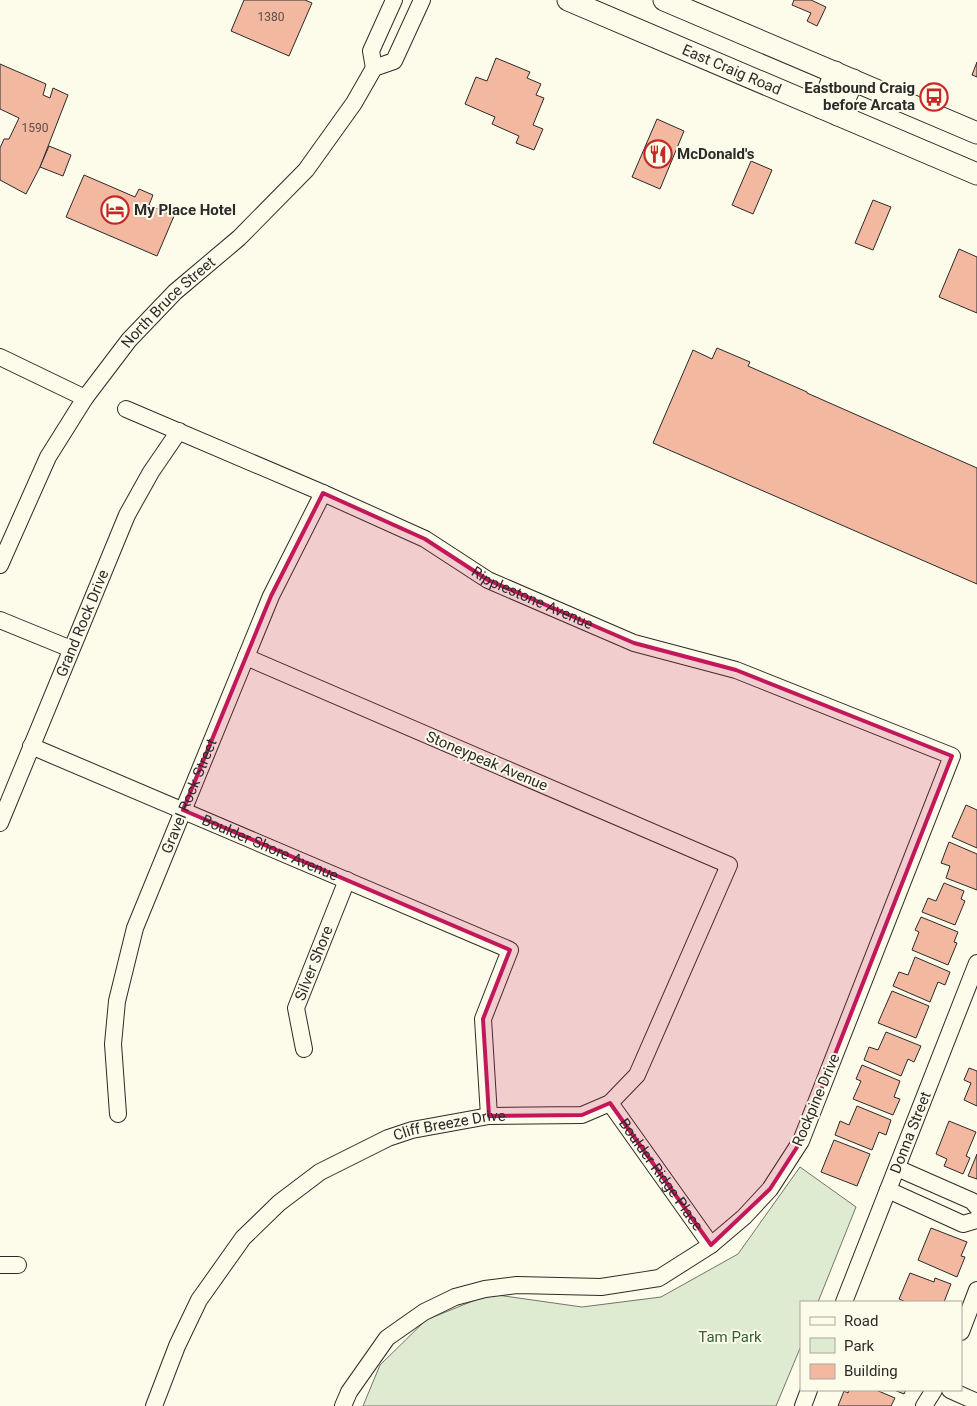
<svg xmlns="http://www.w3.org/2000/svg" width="977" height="1406" font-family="Roboto,sans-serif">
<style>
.park{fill:#deebd1;stroke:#74746e}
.building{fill:#f2b8a0;stroke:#2b2b2b}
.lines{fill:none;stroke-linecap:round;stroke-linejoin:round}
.minor-casing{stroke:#2b2b2b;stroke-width:18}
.major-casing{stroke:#2b2b2b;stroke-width:23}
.minor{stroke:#fdfbea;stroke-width:16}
.major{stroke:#fdfbea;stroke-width:21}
.marked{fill:#c2185b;fill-opacity:0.2;stroke:#c2185b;stroke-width:4;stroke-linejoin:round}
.labels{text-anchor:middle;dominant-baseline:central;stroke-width:4;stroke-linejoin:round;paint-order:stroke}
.number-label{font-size:12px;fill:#5d4e48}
.street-label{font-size:15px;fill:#2b2b2b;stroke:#fdfbea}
.poi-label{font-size:15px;font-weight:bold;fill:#2b2b2b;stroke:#fdfbea;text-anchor:start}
.park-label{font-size:15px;fill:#34623c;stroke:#fdfbea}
</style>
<rect width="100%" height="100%" fill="#fdfbea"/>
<path class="park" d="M800,1167L856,1207L818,1302H801V1346L776,1406H363L380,1365L426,1320L490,1294L582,1307L661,1297L738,1254Z"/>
<g class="building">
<path d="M244,0H305L312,3L289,56L231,31Z"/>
<path d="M794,0H811L826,7L817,26L807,21L811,13L792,5Z"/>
<path d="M496,58L530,72L527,78L541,84L536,95L544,98L533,125L543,129L534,150L516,143L519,136L492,124L495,117L465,104L476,77L487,81Z"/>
<path d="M977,62V77L972,75Z"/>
<path d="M0,64L46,84L43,95L50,98L53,88L68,95L40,167L26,194L0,180V148L4,139H9L19,118L0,109Z"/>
<path d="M657,119L684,131L660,189L632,177Z"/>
<path d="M49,146L71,155L63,176L40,167Z"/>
<path d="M751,161L772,170L753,214L732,205Z"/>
<path d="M84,175L135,197L139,189L153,195L149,205L174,216L157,256L66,217Z"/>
<path d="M873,200L891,207L873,250L855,243Z"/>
<path d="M959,249L977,257V313L939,297Z"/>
<path d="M717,348L750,362L748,366L807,392V393L977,468V584L653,443L693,350L712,359Z"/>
<path d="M966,805L977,810V848L952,837Z"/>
<path d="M949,842L977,854V890L946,878L950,866L941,863Z"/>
<path d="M944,883L964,891L961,899L965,901L955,925L922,912L928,898L936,901Z"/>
<path d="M921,917L958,932L954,942L957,943L948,965L912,950L919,932L915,930Z"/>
<path d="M915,957L950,972L945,985L938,982L930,1002L893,986L899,972L908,975Z"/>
<path d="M892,991L929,1006L916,1038L878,1023Z"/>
<path d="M886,1032L921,1046L914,1062L908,1059L901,1076L864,1060L869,1047L878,1050Z"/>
<path d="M862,1065L900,1081L894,1097L900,1099L893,1115L853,1099L861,1081L856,1079Z"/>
<path d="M969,1068L977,1071V1106L964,1100L971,1083L964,1080Z"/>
<path d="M857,1106L891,1120L886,1135L879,1132L872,1150L835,1135L840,1121L849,1125Z"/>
<path d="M949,1121L976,1132L966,1156L970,1158L963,1174L944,1166L947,1159L936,1154Z"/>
<path d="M834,1140L870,1154L857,1186L821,1172Z"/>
<path d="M977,1154V1179L968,1176Z"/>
<path d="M931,1228L967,1242L961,1256L965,1257L957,1277L918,1260Z"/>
<path d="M910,1273L934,1282L935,1278L951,1284L944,1302H906L899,1299Z"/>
<path d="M849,1390H876L895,1398L891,1406H838L844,1391L848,1393Z"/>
<path d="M894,1390H906L904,1394Z"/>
</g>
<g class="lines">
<g class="minor-casing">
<g id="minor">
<path d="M374,68L371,51L394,0"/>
<path d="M0,357L85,398"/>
<path id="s1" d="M126,409L323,493L425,539L488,580L634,643L736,670L952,756L801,1141L770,1189L744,1217L711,1245L659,1278L601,1287L517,1285L485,1289L455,1297L424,1312L387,1338L349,1392L343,1406"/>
<path id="s2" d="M0,565L48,457L85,398L129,340L175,292L239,238L306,170L354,103L374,68L394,61L422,0"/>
<path d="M0,620L71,649"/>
<path id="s3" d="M31,746L510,950L483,1019L489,1116"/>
<path id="s4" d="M0,823L127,515L151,472L179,431"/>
<path id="s5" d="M304,1049L296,1008L347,880"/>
<path id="s6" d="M610,1103L711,1245"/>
<path id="s7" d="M118,1114L113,1044L117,1001L135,928L271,596L323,493"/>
<path d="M897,1168L972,1201L977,1207"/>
<path d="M888,1190L963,1224L977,1220"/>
<path d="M0,1265H18"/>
<path id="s8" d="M844,1302L977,963"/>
<path d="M961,1332L977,1290"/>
<path d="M950,1390L977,1402"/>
<path id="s9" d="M154,1406L177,1346L199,1300L243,1238L279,1203L320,1172L388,1138L412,1130L489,1116L582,1115L610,1103L637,1075L729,865L246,657"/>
<path d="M803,1406L809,1390"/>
<path d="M924,1406L934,1390"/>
</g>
</g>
<g class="major-casing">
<g id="major">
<path id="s10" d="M568,0L977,174"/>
<path d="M664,0L977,133"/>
<path d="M822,108L835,72"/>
<path d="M838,115L853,80"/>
</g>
</g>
<use href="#minor" class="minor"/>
<use href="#major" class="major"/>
</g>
<path class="marked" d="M323,493L425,539L488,580L634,643L736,670L952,756L801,1141L770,1189L711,1245L610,1103L582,1115L489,1116L483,1019L510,950L183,810L271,596Z"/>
<defs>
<g id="bus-ring" transform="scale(1.4375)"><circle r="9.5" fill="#fdfbea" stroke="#c62828" stroke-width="1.5"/><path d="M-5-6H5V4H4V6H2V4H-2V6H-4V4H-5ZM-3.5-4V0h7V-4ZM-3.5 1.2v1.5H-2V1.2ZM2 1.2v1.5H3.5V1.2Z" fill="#c62828"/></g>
<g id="restaurant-ring" transform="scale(1.4375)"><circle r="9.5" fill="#fdfbea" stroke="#c62828" stroke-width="1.5"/><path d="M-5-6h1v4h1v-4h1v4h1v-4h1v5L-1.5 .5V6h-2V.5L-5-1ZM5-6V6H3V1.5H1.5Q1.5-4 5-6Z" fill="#c62828"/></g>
<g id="hotel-ring" transform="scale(1.4375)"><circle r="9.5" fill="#fdfbea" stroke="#c62828" stroke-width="1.5"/><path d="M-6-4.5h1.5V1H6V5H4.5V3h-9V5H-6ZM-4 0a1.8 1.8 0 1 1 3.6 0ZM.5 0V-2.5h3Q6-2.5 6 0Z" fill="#c62828"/></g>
</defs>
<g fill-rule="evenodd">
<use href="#bus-ring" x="934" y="97"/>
<use href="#restaurant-ring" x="658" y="154"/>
<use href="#hotel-ring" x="115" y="210"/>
</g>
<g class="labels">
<g class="number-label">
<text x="271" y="17">1380</text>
<text x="35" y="128">1590</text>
</g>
<g class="street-label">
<text stroke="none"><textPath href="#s10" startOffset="178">East Craig Road</textPath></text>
<text stroke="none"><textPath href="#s2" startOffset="315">North Bruce Street</textPath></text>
<text stroke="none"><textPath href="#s1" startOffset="449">Ripplestone Avenue</textPath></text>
<text stroke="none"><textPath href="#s4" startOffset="216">Grand Rock Drive</textPath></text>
<text transform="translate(487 761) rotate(23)">Stoneypeak Avenue</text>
<text stroke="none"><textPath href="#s7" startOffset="331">Gravel Rock Street</textPath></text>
<text stroke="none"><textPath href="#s3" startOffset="260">Boulder Shore Avenue</textPath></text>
<text stroke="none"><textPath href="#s5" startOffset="90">Silver Shore</textPath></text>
<text transform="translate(816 1100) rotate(-67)">Rockpine Drive</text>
<text stroke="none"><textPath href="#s9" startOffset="432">Cliff Breeze Drive</textPath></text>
<text stroke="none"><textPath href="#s8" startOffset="182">Donna Street</textPath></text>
<text stroke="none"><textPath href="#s6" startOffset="88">Boulder Ridge Place</textPath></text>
</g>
<g class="poi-label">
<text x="915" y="88" text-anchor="end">Eastbound Craig<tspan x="915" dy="17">before Arcata</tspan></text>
<text x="677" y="154">McDonald's</text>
<text x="134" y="210">My Place Hotel</text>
</g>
<g class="park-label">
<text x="730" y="1337">Tam Park</text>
</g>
</g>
<rect x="800" y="1301" width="162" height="90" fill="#fdfbea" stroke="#a9a89e"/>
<rect x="810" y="1317" width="25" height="8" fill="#fdfbea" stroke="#a9a89e"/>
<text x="844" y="1326" font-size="15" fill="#2b2b2b">Road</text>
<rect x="810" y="1338" width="25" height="15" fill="#deebd1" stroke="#a9a89e"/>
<text x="844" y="1351" font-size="15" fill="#2b2b2b">Park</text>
<rect x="810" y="1364" width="25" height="15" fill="#f2b8a0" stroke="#a9a89e"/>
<text x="844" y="1376" font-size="15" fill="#2b2b2b">Building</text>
</svg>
